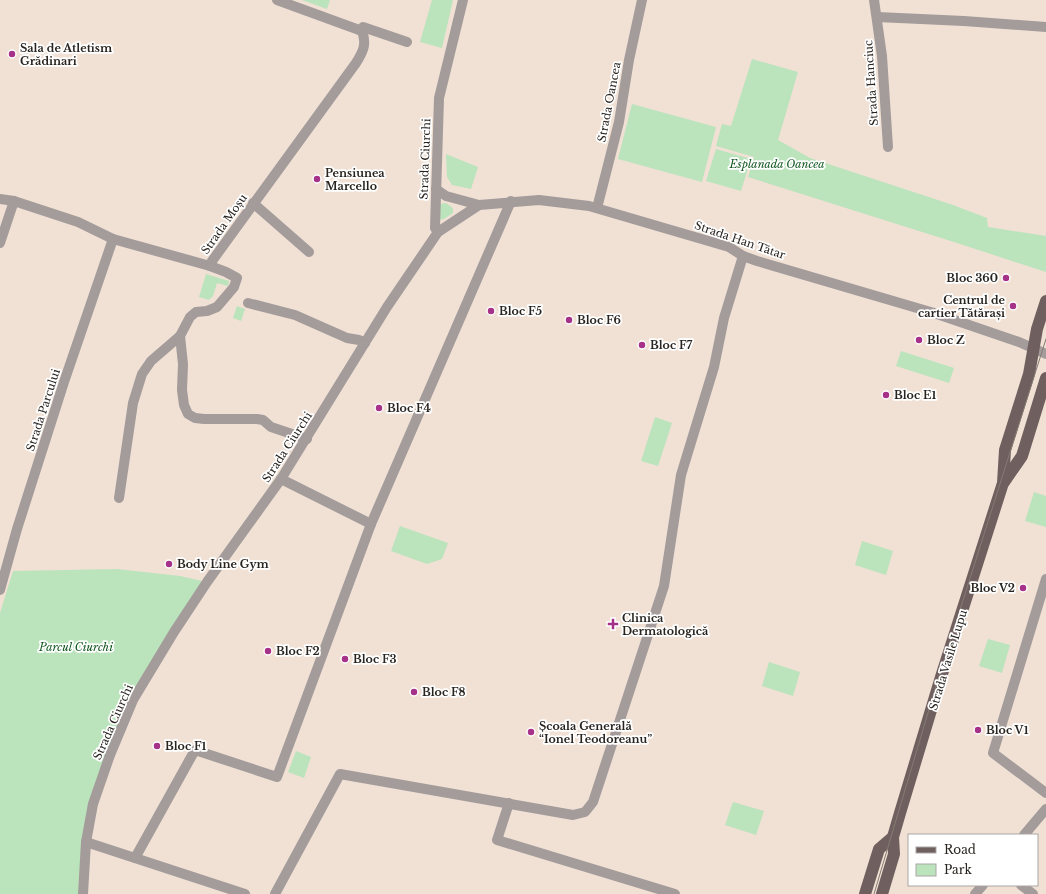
<svg xmlns="http://www.w3.org/2000/svg" width="1046" height="894" font-family="'Libre Baskerville',serif">
<style>
.green{fill:#bbe3bc}
.lines{fill:none;stroke-linecap:round;stroke-linejoin:round}
.minor{stroke:#a49b9b;stroke-width:10}
.major{stroke:#6f5f5f;stroke-width:12}
.tram{stroke:#857c73;stroke-width:1}
.poi-dot{fill:#a63189;stroke:#fff;stroke-width:1.5}
.labels{text-anchor:middle;dominant-baseline:central;stroke-width:3.5;stroke-linejoin:round;paint-order:stroke}
.poi-label{font-size:11px;font-weight:bold;fill:#28231e;stroke:#fff;text-anchor:start}
.street-label{font-size:11px;fill:#28231e;stroke:#fff}
.park-label{font-size:11px;font-style:italic;fill:#11571f;stroke:#fff}
</style>
<rect width="100%" height="100%" fill="#f0e1d4"/>
<g class="green">
<path d="M302,0H330L327,9Z"/>
<path d="M432,0H453L442,48L420,42Z"/>
<path d="M752,59L798,72L778,140L810,158L953,205L987,218L988,227L1046,236V272L957,243L748,177L754,157L716,146L722,124L731,126Z"/>
<path d="M632,104L716,127L702,182L618,159Z"/>
<path d="M716,149L751,159L741,191L706,181Z"/>
<path d="M446,154L478,167L471,189L452,185L447,177Z"/>
<path d="M446,203L453,208V213L444,219L439,220L440,204Z"/>
<path d="M206,274L229,281L228,286L217,283L213,296L209,300L199,297Z"/>
<path d="M237,306L245,309L241,321L233,318Z"/>
<path d="M901,351L954,368L949,383L896,366Z"/>
<path d="M655,417L672,423L658,466L641,461Z"/>
<path d="M1034,492L1046,496V527L1025,521Z"/>
<path d="M400,526L448,543L442,559L427,564L391,551Z"/>
<path d="M862,541L893,551L886,575L855,565Z"/>
<path d="M117,569L180,576L207,582L133,700L93,804L83,894H0V613L13,571Z"/>
<path d="M988,639L1010,645L1002,673L979,666Z"/>
<path d="M769,662L800,672L793,696L762,686Z"/>
<path d="M296,751L311,757L304,778L288,772Z"/>
<path d="M733,802L764,811L756,835L725,825Z"/>
</g>
<g class="lines">
<g class="minor">
<path d="M277,0L362,31L363,27L407,42"/>
<path d="M874,0L882,56L888,147"/>
<path d="M877,17L964,21L1046,27"/>
<path d="M436,189L446,196L479,205"/>
<path d="M0,199L14,201L78,222L113,239L210,266L226,272L237,278L234,287L217,307L207,311L196,312L190,317L180,336L151,361L142,374L133,403L119,498"/>
<path d="M253,203L309,252"/>
<path d="M597,208L619,122L629,60L642,0"/>
<path d="M438,232L435,228L439,98L463,0"/>
<path d="M0,243L14,201"/>
<path d="M210,266L212,261L356,63C363,52 367,44 362,31"/>
<path d="M248,303L295,315L347,338L359,340L365,343"/>
<path d="M180,336L183,364L182,390L184,405L188,414L195,418L204,419H257L263,420L271,427L307,439"/>
<path d="M281,479L371,524"/>
<path d="M1046,579L993,753L1046,793"/>
<path d="M0,590L17,529L64,382L113,239"/>
<path d="M509,803L497,840L675,894"/>
<path d="M1024,835L1046,809"/>
<path d="M86,842L245,894"/>
<path d="M135,858L195,750L277,777L371,524L511,201"/>
<path d="M1021,885L1033,894"/>
<path d="M83,894L86,842L93,804L110,755L133,700L174,632L207,582L281,479L387,307L438,232L479,205L539,200L589,206L729,247L743,256L757,261L934,313L1019,342L1046,354"/>
<path d="M275,894L340,774L573,815L585,812L593,802L664,586L681,475L714,367L724,318L743,256"/>
<path d="M975,894L983,885"/>
</g>
<g class="major">
<path d="M1004,482L1022,456L1046,378"/>
<path d="M865,894L879,849L893,837"/>
<path d="M882,894L894,854L893,837L900,813L941,677L1003,483L1005,450L1029,374L1037,329L1046,301"/>
</g>
<path class="tram" d="M874,894L939,676L1046,339"/>
</g>
<g class="poi-dot">
<circle cx="12" cy="54" r="4"/>
<circle cx="317" cy="179" r="4"/>
<circle cx="1006" cy="278" r="4"/>
<circle cx="1013" cy="306" r="4"/>
<circle cx="491" cy="311" r="4"/>
<circle cx="569" cy="320" r="4"/>
<circle cx="919" cy="340" r="4"/>
<circle cx="642" cy="345" r="4"/>
<circle cx="886" cy="395" r="4"/>
<circle cx="379" cy="408" r="4"/>
<circle cx="169" cy="564" r="4"/>
<circle cx="1023" cy="588" r="4"/>
<path d="M611 618h4v4h4v4h-4v4h-4v-4h-4v-4h4z"/>
<circle cx="268" cy="651" r="4"/>
<circle cx="345" cy="659" r="4"/>
<circle cx="414" cy="692" r="4"/>
<circle cx="978" cy="730" r="4"/>
<circle cx="531" cy="732" r="4"/>
<circle cx="157" cy="746" r="4"/>
</g>
<g class="labels">
<g class="poi-label">
<text x="20" y="48">Sala de Atletism<tspan x="20" dy="13">Grădinari</tspan></text>
<text x="325" y="173">Pensiunea<tspan x="325" dy="13">Marcello</tspan></text>
<text x="998" y="278" text-anchor="end">Bloc 360</text>
<text x="1005" y="300" text-anchor="end">Centrul de<tspan x="1005" dy="13">cartier Tătărași</tspan></text>
<text x="499" y="311">Bloc F5</text>
<text x="577" y="320">Bloc F6</text>
<text x="927" y="340">Bloc Z</text>
<text x="650" y="345">Bloc F7</text>
<text x="894" y="395">Bloc E1</text>
<text x="387" y="408">Bloc F4</text>
<text x="177" y="564">Body Line Gym</text>
<text x="1015" y="588" text-anchor="end">Bloc V2</text>
<text x="622" y="618">Clinica<tspan x="622" dy="13">Dermatologică</tspan></text>
<text x="276" y="651">Bloc F2</text>
<text x="353" y="659">Bloc F3</text>
<text x="422" y="692">Bloc F8</text>
<text x="539" y="726">Școala Generală<tspan x="539" dy="13">“Ionel Teodoreanu”</tspan></text>
<text x="986" y="730">Bloc V1</text>
<text x="165" y="746">Bloc F1</text>
</g>
<g class="street-label">
<text transform="translate(871 83) rotate(-94)">Strada Hanciuc</text>
<text transform="translate(609 102) rotate(-79)">Strada Oancea</text>
<text transform="translate(425 159) rotate(-88)">Strada Ciurchi</text>
<text transform="translate(224 224) rotate(-55)">Strada Moșu</text>
<text transform="translate(740 240) rotate(19)">Strada Han Tătar</text>
<text transform="translate(43 410) rotate(-72)">Strada Parcului</text>
<text transform="translate(287 447) rotate(-57)">Strada Ciurchi</text>
<text transform="translate(948 660) rotate(-73)">Strada Vasile Lupu</text>
<text transform="translate(113 722) rotate(-66)">Strada Ciurchi</text>
</g>
<g class="park-label">
<text x="777" y="164">Esplanada Oancea</text>
<text x="76" y="647">Parcul Ciurchi</text>
</g>
</g>
<rect x="908" y="834" width="130" height="52" fill="#ffffff" stroke="#a9a7a5"/>
<rect x="916" y="847" width="20" height="6" fill="#6f5f5f" stroke="#a9a7a5"/>
<text x="944" y="854" font-size="12" fill="#28231e">Road</text>
<rect x="916" y="864" width="20" height="12" fill="#bbe3bc" stroke="#a9a7a5"/>
<text x="944" y="874" font-size="12" fill="#28231e">Park</text>
</svg>
